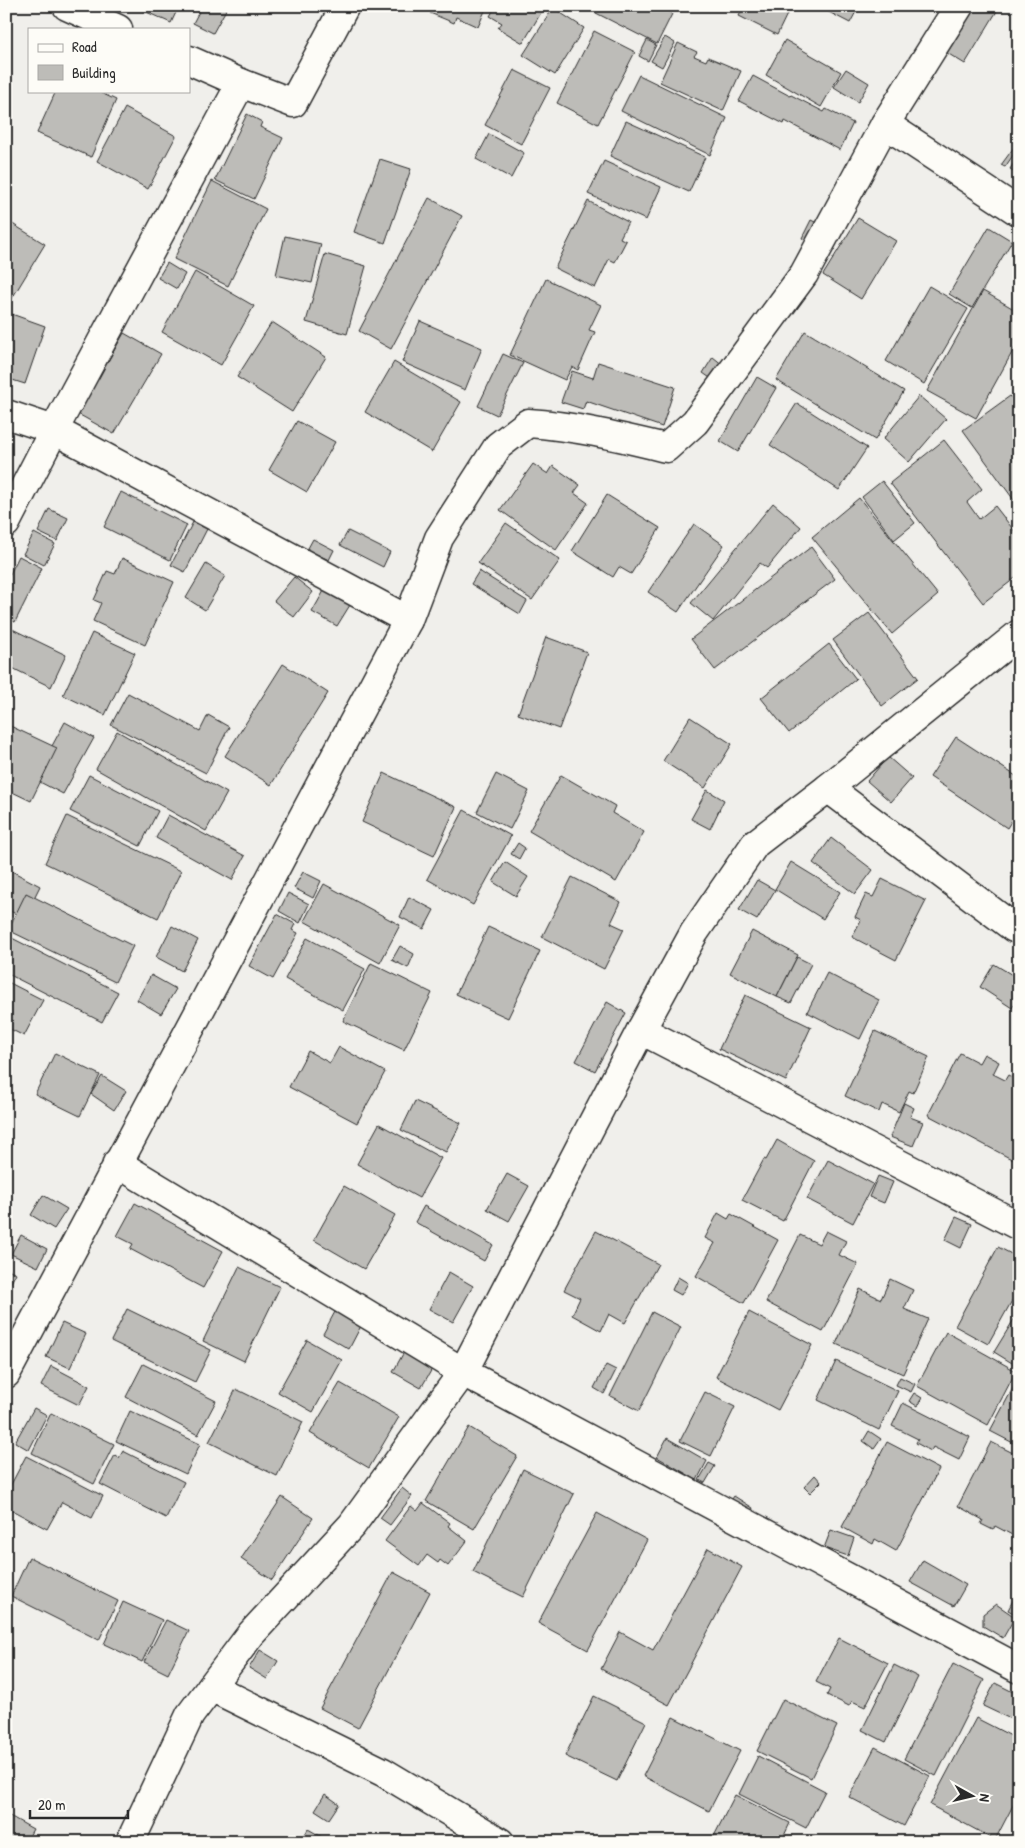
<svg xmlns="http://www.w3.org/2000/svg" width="1025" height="1848" font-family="'Patrick Hand',sans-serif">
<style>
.building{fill:#bdbcb8;stroke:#2b2b2b}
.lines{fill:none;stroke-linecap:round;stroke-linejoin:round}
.street-casing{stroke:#2b2b2b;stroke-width:31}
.street{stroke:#fdfcf7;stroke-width:28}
</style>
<rect width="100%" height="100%" fill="#f0efeb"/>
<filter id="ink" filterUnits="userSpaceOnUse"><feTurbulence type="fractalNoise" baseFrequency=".02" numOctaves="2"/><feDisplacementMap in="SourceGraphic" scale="10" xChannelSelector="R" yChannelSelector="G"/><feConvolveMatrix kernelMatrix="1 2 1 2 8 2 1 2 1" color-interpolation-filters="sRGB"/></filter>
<g filter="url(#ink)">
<g class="building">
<path d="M133,6H179L171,23Z"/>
<path d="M202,6H228L213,33L193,23Z"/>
<path d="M430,6H487L478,27L456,17L454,23L430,13L433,7Z"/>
<path d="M496,6H545L523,43L498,28L502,23L490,16Z"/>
<path d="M600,6H658L672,14L657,44L596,13Z"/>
<path d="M744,6H791L777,35L739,16Z"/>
<path d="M817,6H859L850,23Z"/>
<path d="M976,6H1000L965,64L947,53Z"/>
<path d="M553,8L584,28L555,75L523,55Z"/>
<path d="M594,31L635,52L598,124L557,103Z"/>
<path d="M665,37L675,43L662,67L651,61Z"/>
<path d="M647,40L656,45L648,61L639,56Z"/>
<path d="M785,40L841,72L821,107L766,75Z"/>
<path d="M678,43L697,52L694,56L706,61L708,57L741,71L723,111L660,82Z"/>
<path d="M846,69L869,83L858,102L834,87Z"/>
<path d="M514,70L550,88L521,144L485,125Z"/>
<path d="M639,75L727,118L710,155L621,111Z"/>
<path d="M753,76L790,96L791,95L824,112L826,109L853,123L840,150L785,121L784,124L739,101Z"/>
<path d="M56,91H97L116,100L91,157L37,133Z"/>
<path d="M125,108L176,136L148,189L97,161Z"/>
<path d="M247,114L262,122L260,127L283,138L254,199L215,180Z"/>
<path d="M626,121L705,157L689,192L610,156Z"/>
<path d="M489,134L524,153L511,178L476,159Z"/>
<path d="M1015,146L1018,148L1005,167L1001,165Z"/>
<path d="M1019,155V171L1017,173L1010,169Z"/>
<path d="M380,159L411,169L385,243L354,232Z"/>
<path d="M604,161L661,187L646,220L588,194Z"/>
<path d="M212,181L266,209L228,286L174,259Z"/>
<path d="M429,198L462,216L391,349L359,331Z"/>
<path d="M588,201L628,222L620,238L626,241L615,262L609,259L595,288L555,268Z"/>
<path d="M858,218L896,241L861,299L823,275Z"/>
<path d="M6,220L45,244L11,300L6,297Z"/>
<path d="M811,220L819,224L810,242L802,238Z"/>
<path d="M989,227L1012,241L972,308L949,294Z"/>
<path d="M285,236L321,244L312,283L276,275Z"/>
<path d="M325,254L366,266L347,334L306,322Z"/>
<path d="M167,263L185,274L177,289L158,278Z"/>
<path d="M195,272L254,306L221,365L162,332Z"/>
<path d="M546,279L601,305L589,330L595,332L578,370L572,367L565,380L510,355Z"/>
<path d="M929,286L968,309L924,384L886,361Z"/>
<path d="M983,291L1019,312V340L976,418L927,391Z"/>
<path d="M6,312L45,326L25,384L6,378Z"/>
<path d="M420,321L482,348L465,390L402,362Z"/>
<path d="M272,322L326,357L292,412L237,377Z"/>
<path d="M805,331L904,391L875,440L776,380Z"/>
<path d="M124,333L161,354L114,434L78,414Z"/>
<path d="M503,354L523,363L497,415L478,406Z"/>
<path d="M713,357L723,365L713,380L703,373Z"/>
<path d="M394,362L461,402L432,452L365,412Z"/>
<path d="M598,362L675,387L662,427L586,401L583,409L561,402L572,371L593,378Z"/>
<path d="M757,377L776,388L738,452L720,441Z"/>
<path d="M919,396L946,419L909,462L883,439Z"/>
<path d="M1010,396L1019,408V507L963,430Z"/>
<path d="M797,403L867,448L839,490L770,445Z"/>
<path d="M297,421L335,442L307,492L269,470Z"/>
<path d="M944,440L982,489L967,502L979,519L995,506L1019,537V575L983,603L890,483Z"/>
<path d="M533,464L548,474L553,466L580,485L574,493L588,503L556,550L500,510Z"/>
<path d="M882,481L915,523L894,540L862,497Z"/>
<path d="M121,492L187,525L170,560L104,527Z"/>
<path d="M607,495L660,528L631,574L619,567L613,577L572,551Z"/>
<path d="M859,498L938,595L892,634L812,537Z"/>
<path d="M773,503L801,527L767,568L760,563L713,621L691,603Z"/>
<path d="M49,509L68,518L57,541L38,532Z"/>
<path d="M193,522L207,529L185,572L171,565Z"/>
<path d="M506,523L560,560L532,600L478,563Z"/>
<path d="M694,524L724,545L678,612L648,592Z"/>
<path d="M348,531L390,552L383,567L340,545Z"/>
<path d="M34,533L55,544L44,565L23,554Z"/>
<path d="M313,539L334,550L329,560L307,550Z"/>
<path d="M811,547L835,579L715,670L691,639Z"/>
<path d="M19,556L42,568L15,622L6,618V582Z"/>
<path d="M122,558L174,582L145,645L93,621L101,603L94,600L107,571L115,574Z"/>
<path d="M206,564L225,576L205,610L186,598Z"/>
<path d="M479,571L527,601L520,614L471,584Z"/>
<path d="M294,577L313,592L294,617L274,601Z"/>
<path d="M325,589L350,605L337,626L312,612Z"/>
<path d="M869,613L918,678L882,706L833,640Z"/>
<path d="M6,626L66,655L51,687L6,665Z"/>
<path d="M92,633L135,653L105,715L63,695Z"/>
<path d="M546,637L587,652L559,729L518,714Z"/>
<path d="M829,644L856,679L789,733L761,698Z"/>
<path d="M283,664L328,693L271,785L225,756Z"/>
<path d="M128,693L200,731L208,715L229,727L206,773L111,725Z"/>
<path d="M690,717L732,744L705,788L663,761Z"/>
<path d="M65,722L94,738L63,794L34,779Z"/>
<path d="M6,724L57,748L31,801L6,789Z"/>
<path d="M117,731L227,793L206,831L96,769Z"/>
<path d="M956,737L1019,778V809L1007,828L930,777Z"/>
<path d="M888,757L912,778L891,802L867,781Z"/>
<path d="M384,773L456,807L434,856L362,822Z"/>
<path d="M496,774L529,791L510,829L477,812Z"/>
<path d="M89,775L158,811L140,846L70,811Z"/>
<path d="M561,775L615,806L612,813L644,832L616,882L529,831Z"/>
<path d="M707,790L724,800L710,829L691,819Z"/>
<path d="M464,810L511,836L473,905L427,879Z"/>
<path d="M168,815L245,856L232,880L156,838Z"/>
<path d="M67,816L181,871L158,918L45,863Z"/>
<path d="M831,838L873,870L855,894L813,863Z"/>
<path d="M518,843L525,848L519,859L511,854Z"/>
<path d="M505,862L528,877L516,896L493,882Z"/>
<path d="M791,862L840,892L823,919L775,889Z"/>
<path d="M6,868L40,886L24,918L6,909Z"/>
<path d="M303,872L321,881L313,898L294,888Z"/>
<path d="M572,877L621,902L611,923L624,929L604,969L542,937Z"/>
<path d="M882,879L926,901L896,960L852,937L861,920L855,917L866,894L873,897Z"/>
<path d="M757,880L775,890L757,920L739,910Z"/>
<path d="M324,884L400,925L380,963L304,921Z"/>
<path d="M26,893L133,946L115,982L8,930Z"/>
<path d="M288,893L309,904L300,923L279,911Z"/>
<path d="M409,897L434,910L424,929L400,917Z"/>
<path d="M277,914L295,924L292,930L298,933L273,979L249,966Z"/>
<path d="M172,926L198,940L182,971L156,957Z"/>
<path d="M488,927L540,951L508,1018L456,994Z"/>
<path d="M752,931L798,955L777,997L730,973Z"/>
<path d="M6,935L118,992L102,1022L6,973Z"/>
<path d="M307,938L365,969L343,1010L285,979Z"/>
<path d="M400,946L414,954L408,968L392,960Z"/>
<path d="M797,957L811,964L791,1003L777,997Z"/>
<path d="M371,963L432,993L404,1050L343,1021Z"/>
<path d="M994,964L1019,979V997L1012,1008L980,987Z"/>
<path d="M827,973L879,1000L860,1039L807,1012Z"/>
<path d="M151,975L176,989L161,1014L137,1000Z"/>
<path d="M6,981L43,1000L24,1036L6,1027Z"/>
<path d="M745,995L811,1027L786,1081L719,1049Z"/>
<path d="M607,1002L626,1013L595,1071L576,1061Z"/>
<path d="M875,1031L929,1057L913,1093L909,1091L899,1112L882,1104L879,1112L845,1096Z"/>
<path d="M339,1047L385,1072L357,1123L289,1087L308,1051L330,1063Z"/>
<path d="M55,1053L100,1075L80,1116L35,1094Z"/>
<path d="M960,1053L979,1063L984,1054L999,1062L993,1074L1005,1080L1008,1075L1019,1081V1163L928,1115Z"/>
<path d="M102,1076L126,1091L114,1110L91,1094Z"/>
<path d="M415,1101L461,1123L446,1152L401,1130Z"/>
<path d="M904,1103L914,1108L910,1117L923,1122L913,1146L890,1137Z"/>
<path d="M379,1124L441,1158L419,1198L357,1164Z"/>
<path d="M777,1140L814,1161L783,1221L742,1200L764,1159L766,1160Z"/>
<path d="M828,1160L873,1184L853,1223L807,1199Z"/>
<path d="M507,1174L529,1186L509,1221L487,1209Z"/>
<path d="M878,1176L893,1182L884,1203L869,1197Z"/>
<path d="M344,1186L395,1215L364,1269L314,1240Z"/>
<path d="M43,1195L67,1209L54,1229L31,1215Z"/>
<path d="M135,1203L223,1251L203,1288L130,1249L133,1244L117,1236Z"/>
<path d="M424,1206L493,1245L484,1261L415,1222Z"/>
<path d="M718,1213L728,1219L731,1214L778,1240L744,1303L696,1276L715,1243L705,1238Z"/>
<path d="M956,1217L972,1224L961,1248L945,1240Z"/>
<path d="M596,1231L658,1264L625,1323L609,1314L601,1331L572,1315L580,1298L564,1290Z"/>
<path d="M826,1231L846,1241L839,1255L858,1264L823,1332L766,1302L800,1235L819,1244Z"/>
<path d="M21,1235L47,1249L38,1267L11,1254Z"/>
<path d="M998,1247L1019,1258V1288L988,1344L955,1326Z"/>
<path d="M239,1267L280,1287L244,1361L203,1341Z"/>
<path d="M6,1268L16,1273L6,1292Z"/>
<path d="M449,1272L473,1286L453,1322L429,1309Z"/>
<path d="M678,1277L688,1283L681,1295L672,1290Z"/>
<path d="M890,1279L913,1290L904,1309L928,1319L903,1374L836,1344L860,1289L881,1299Z"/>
<path d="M127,1309L211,1350L195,1382L111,1341Z"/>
<path d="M336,1310L362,1324L349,1349L323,1334Z"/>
<path d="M652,1312L681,1327L639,1411L610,1396Z"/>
<path d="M749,1312L812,1345L778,1410L716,1377Z"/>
<path d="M1016,1316L1019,1318V1363L1017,1366L994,1352Z"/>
<path d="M62,1323L86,1334L70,1368L46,1357Z"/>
<path d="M946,1332L1016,1371L988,1425L917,1386Z"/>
<path d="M307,1340L342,1360L313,1412L278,1392Z"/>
<path d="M404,1352L432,1369L421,1388L393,1372Z"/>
<path d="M836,1361L898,1391L879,1430L818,1400Z"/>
<path d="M143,1364L216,1401L198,1435L126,1397Z"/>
<path d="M606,1365L616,1370L604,1394L594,1388Z"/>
<path d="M51,1366L89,1386L79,1405L41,1386Z"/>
<path d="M900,1377L915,1384L911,1392L896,1385Z"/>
<path d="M1019,1377V1446L990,1431Z"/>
<path d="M340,1383L399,1417L369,1468L310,1433Z"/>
<path d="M236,1389L303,1422L277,1476L209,1442Z"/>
<path d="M705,1392L735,1407L711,1456L680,1441Z"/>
<path d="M914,1393L922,1398L917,1406L909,1401Z"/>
<path d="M903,1403L970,1437L959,1460L933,1447L931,1451L916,1443L918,1439L892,1426Z"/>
<path d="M34,1408L47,1415L29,1450L15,1442Z"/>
<path d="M130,1411L200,1444L186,1474L116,1441Z"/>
<path d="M51,1413L114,1444L94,1484L32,1453Z"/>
<path d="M469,1427L517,1456L474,1529L426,1501Z"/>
<path d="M869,1431L881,1439L874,1449L863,1441Z"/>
<path d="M667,1438L707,1461L697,1480L657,1457Z"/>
<path d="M887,1442L939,1469L896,1551L875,1539L873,1544L842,1527Z"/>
<path d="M991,1442L1019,1456V1532L1016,1537L995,1526L993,1530L981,1524L983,1520L958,1506Z"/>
<path d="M123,1451L184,1482L166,1518L100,1484L115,1455L119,1458Z"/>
<path d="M26,1456L103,1496L92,1518L62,1502L47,1529L6,1507V1494Z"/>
<path d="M709,1463L715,1466L705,1483L699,1480Z"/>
<path d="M523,1469L574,1494L523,1597L473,1572Z"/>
<path d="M815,1475L821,1482L810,1493L804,1487Z"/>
<path d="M402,1488L412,1496L390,1525L380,1518Z"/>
<path d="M734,1496L753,1508L750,1514L730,1502Z"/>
<path d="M282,1497L313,1518L272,1580L241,1559Z"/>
<path d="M423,1503L450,1523L448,1526L467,1541L448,1566L440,1560L438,1563L427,1555L419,1566L385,1541L411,1506L417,1511Z"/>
<path d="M597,1513L647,1540L588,1650L538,1623Z"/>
<path d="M831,1530L854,1538L848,1556L824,1548Z"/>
<path d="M708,1548L742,1567L669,1705L601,1669L620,1632L653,1650Z"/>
<path d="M29,1557L118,1601L99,1640L11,1596Z"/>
<path d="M923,1560L966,1585L954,1606L910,1582Z"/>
<path d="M393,1572L430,1592L358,1728L320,1708Z"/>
<path d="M1019,1589V1616L1008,1610Z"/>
<path d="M123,1602L162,1620L142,1662L104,1644Z"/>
<path d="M996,1604L1015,1617L1003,1638L983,1626V1614Z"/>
<path d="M166,1620L189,1631L168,1674L144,1662Z"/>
<path d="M839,1638L888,1663L865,1707L852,1701L849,1706L827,1695L830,1689L816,1682Z"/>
<path d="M260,1650L278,1661L267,1679L249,1668Z"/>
<path d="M953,1664L984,1680L936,1776L904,1759Z"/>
<path d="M894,1665L918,1677L886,1742L862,1730Z"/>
<path d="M995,1683L1019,1695V1723L983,1706Z"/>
<path d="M594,1696L646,1722L617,1781L565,1756Z"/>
<path d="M783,1699L837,1726L811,1778L757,1751Z"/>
<path d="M673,1717L740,1751L709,1811L643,1776Z"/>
<path d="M976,1718L1019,1740V1794L995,1840L930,1805Z"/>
<path d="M875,1747L930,1776L904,1826L849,1797Z"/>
<path d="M758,1756L825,1791L806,1828L739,1794Z"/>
<path d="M325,1794L339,1804L329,1819L315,1810Z"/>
<path d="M735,1795L790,1823L781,1842H711Z"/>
<path d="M6,1814L33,1829L26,1842H6Z"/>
<path d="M308,1829L331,1842H301Z"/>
<path d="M811,1836L823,1842H808Z"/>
</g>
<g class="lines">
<g class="street-casing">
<g id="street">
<path d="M67,6L118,29"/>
<path d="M189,60L241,83"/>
<path d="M885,124L1019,212"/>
<path d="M6,414L54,430L408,620L6,1374"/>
<path d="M6,523L54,430L241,83L293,103L345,6"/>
<path d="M408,620L439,538L498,446L528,423C575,426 620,437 666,448L695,422L804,274L885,124L959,6"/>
<path d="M828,788L1014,928L1019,929"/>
<path d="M641,1030L1019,1226"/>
<path d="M117,1163L463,1372L1019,1669"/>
<path d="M211,1687L383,1772L500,1842"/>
<path d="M130,1842L190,1715L251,1634L352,1525L463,1372L641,1030L694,933L755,844L828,788L1019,634"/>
</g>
</g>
<use href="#street" class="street"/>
</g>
</g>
<rect width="1025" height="1848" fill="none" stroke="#fdfcf7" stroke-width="25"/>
<rect x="12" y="12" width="1000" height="1823" fill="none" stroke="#2b2b2b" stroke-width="2" filter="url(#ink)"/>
<rect x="28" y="28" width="162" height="65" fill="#fdfcf7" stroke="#a9a8a5"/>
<rect x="38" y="44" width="25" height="8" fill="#fdfcf7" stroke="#a9a8a5"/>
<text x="72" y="52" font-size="15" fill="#2b2b2b">Road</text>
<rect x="38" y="65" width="25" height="15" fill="#bdbcb8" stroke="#a9a8a5"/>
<text x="72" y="78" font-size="15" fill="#2b2b2b">Building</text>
<g transform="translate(972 1796) rotate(98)" stroke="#fdfcf7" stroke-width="4" paint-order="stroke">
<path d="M0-4L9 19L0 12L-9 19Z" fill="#2b2b2b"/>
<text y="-8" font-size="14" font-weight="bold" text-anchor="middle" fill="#2b2b2b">N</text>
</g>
<path d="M30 1810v8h98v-8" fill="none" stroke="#2b2b2b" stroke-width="2.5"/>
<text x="38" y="1810" font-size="15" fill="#2b2b2b" stroke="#fdfcf7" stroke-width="4" paint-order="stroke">20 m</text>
</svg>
